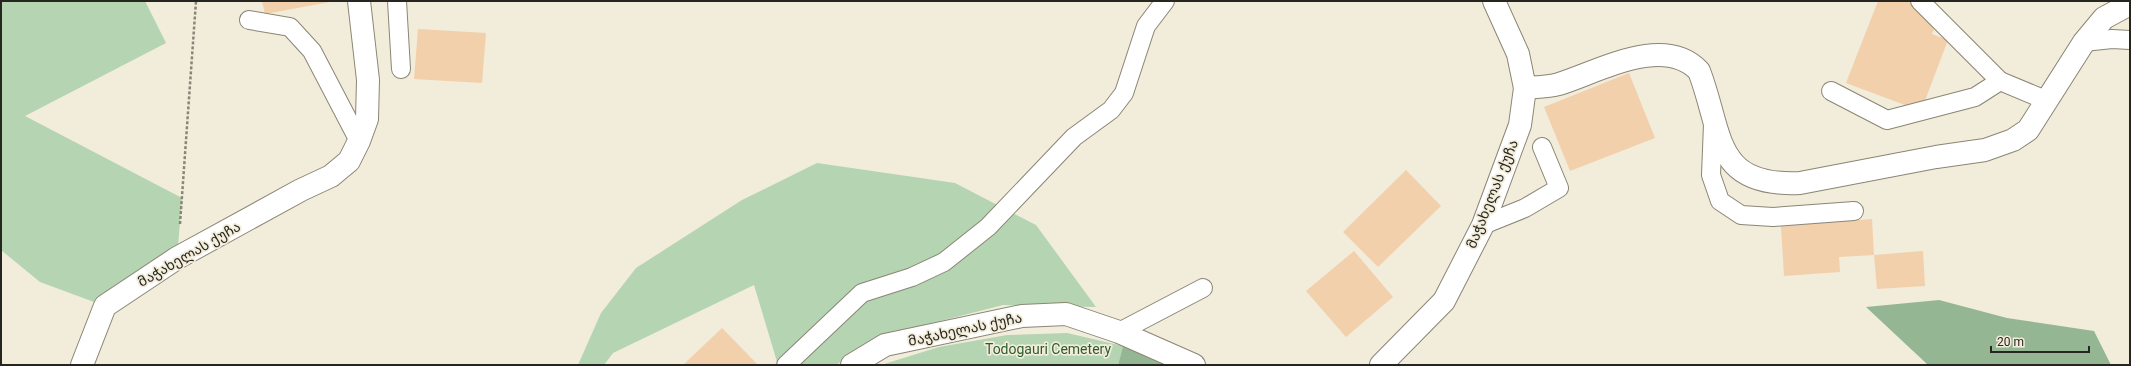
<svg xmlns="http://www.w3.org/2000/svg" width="2131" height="366" font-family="Roboto,'Noto Sans Georgian',sans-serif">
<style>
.green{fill:#b4d4b2}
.forest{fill:#95b693}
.building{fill:#f2d0ac}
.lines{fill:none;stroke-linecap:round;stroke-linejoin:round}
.service-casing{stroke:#8b8575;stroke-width:20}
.minor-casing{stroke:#8b8575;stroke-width:24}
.path{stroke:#898579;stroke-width:2.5;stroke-dasharray:3 2;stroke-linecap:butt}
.service{stroke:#fff;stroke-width:18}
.minor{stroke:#fff;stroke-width:22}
.labels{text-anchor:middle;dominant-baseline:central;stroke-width:3.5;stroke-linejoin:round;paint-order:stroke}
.street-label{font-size:14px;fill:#27251f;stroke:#f2ecda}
.park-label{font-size:14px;fill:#2d5c2c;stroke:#f2ecda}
</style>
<rect width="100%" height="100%" fill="#f2ecda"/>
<g class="green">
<path d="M1,1H145L166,43L25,116L182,198L177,258L105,306L40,282L1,250Z"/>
<path d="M817,163L955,183L1036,225L1096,307L1003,305L878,337L836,365H778L754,285L613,353L604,365H578L601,313L636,268L742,200Z"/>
<path d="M1067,333L1123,346L1118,365H881L939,347L1007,335Z"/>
</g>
<g class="forest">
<path d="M1939,300L2007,318L2094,331L2111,365H1928L1866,307Z"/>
<path d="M1123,346L1172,365H1118Z"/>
</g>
<g class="building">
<path d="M262,1H330V2L265,14Z"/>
<path d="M1878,1H1909L1936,24L1932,34L1948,40L1921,111L1846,83Z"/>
<path d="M418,29L486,33L482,83L414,79Z"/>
<path d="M1629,73L1655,138L1570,171L1544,107Z"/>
<path d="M1406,170L1441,206L1378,267L1343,232Z"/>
<path d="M1872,219L1874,255L1839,257L1840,272L1784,276L1781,226Z"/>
<path d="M1354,251L1393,297L1346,337L1306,291Z"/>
<path d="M1923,251L1925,286L1877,289L1874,255Z"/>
<path d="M722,328L758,365H683Z"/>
</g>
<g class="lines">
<g class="service-casing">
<g id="service">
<path d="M397,1L401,69"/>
<path d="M1920,1L2000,81L2048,101"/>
<path d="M249,20L290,27L312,51L359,141"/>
<path d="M2084,42L2112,39L2130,40"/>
<path d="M1831,91L1887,120L1975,97L2000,81"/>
<path d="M1713,124L1711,175L1720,201L1741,215L1773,217L1854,211"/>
<path d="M1483,225L1525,208L1559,188L1542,147"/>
<path d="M1119,332L1203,288"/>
<path d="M786,365L862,293L912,277L944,262L988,227L1074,137L1111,110L1124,93L1146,26L1165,1"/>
</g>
</g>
<g class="minor-casing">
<g id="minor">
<path d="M1525,88C1536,87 1548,87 1559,84C1600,71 1664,34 1699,71C1723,133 1712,187 1800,183L1936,157L1985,150L2013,140L2028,130L2084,42L2104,18L2130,4"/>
<path d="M82,365L105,306L177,258L301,190L331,176L349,161L359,141L367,119L368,80L359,1"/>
<path d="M852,365L885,345L1022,316L1066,314L1119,332L1194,365"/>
<path d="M1381,365L1444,301L1483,225L1520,125L1525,88L1518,54L1494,1"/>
</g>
</g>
<path class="path" d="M180,224L196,1"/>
<use href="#service" class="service"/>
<use href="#minor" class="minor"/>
</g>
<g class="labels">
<g class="street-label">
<text transform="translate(1492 194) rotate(-68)">მაჭახელას ქუჩა</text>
<text transform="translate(189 254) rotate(-30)">მაჭახელას ქუჩა</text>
<text transform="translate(965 329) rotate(-12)">მაჭახელას ქუჩა</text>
</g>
<g class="park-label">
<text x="1048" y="349">Todogauri Cemetery</text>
</g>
</g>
<rect width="2131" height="366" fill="none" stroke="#27251f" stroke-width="4"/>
<path d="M1991 346v6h98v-6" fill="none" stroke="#27251f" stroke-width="2"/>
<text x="1997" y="346" font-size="12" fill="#27251f" stroke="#f2ecda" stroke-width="3" paint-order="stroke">20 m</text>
</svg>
